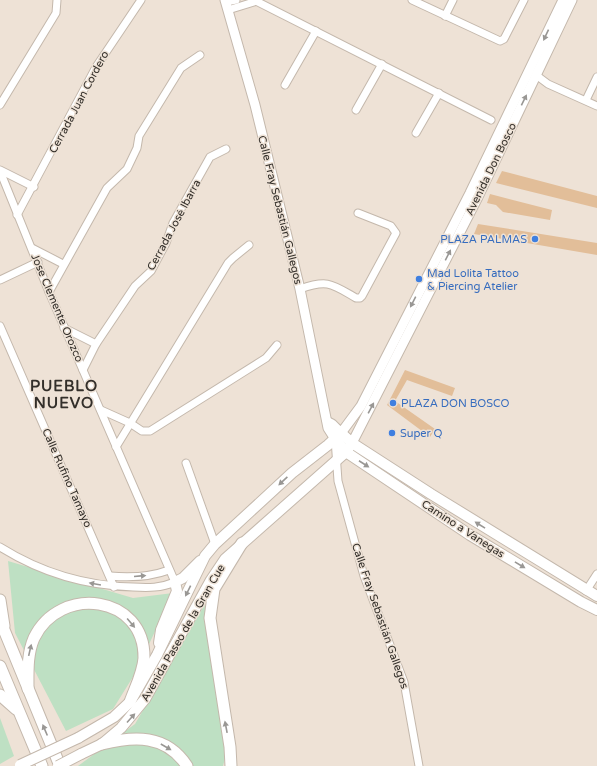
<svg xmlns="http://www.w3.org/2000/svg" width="597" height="766" font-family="'Varela Round',sans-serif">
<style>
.green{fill:#bee0c3}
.building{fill:#e2be99}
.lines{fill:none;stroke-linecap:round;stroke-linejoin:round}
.minor-casing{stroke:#c4b8ac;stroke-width:9}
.tertiary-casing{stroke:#c4b8ac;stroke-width:11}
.secondary-casing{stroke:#c4b8ac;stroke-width:12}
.trunk-casing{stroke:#c4b8ac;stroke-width:13}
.minor{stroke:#fff;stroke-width:7}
.tertiary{stroke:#fff;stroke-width:9}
.secondary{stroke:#fff;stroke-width:10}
.trunk{stroke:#fff;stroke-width:11}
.secondary-bridge-casing{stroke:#c4b8ac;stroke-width:12;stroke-linecap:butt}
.secondary-bridge{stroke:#fff;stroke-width:10}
.oneway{fill:#999794}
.shop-dot{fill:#3f7fe0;stroke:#eee2d6;stroke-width:1.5}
.labels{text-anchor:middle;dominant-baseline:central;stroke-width:3;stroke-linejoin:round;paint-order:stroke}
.street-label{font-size:11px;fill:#332f2a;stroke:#eee2d6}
.shop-label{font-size:11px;fill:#366cbe;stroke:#eee2d6;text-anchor:start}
.district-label{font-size:15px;font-weight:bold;letter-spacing:1px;fill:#332f2a;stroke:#eee2d6}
</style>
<rect width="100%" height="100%" fill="#eee2d6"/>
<g class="green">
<path d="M8,561L133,598L173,593L136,672L113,709L66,731L15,633Z"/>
<path d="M205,604L226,754L223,766H78L135,724Z"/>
<path d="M0,718L14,756L0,764Z"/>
</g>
<g class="building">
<path d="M502,171L597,196V208L496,183Z"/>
<path d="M490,194L552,210L550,220L503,212L496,205L487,203Z"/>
<path d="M478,224L597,243V255L474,234Z"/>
<path d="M405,370L455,388L452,396L407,380L395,401L435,429L430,437L387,405Z"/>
</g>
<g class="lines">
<g class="minor-casing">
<g id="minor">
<path d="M254,0L491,120"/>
<path d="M412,0L500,41L504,39L524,0"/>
<path d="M226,2L236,0"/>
<path d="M228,10L257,1"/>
<path d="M445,16L453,0"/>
<path d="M536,75L548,84L597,106"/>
<path d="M285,85L316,31"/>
<path d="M586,100L597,77"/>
<path d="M0,105L56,13L57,0"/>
<path d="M356,110L382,64"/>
<path d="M416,133L439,93"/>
<path d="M0,170L34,187"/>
<path d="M0,171L49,292L175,582C161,588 148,588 133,587C86,586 40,572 0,547"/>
<path d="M17,215L96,67L141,0"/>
<path d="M32,248L63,264"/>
<path d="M0,280L38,262"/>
<path d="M300,289C328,279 332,284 356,298H360L362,296L396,233L391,226L358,213"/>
<path d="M49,292L107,188L127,169L137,148L139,136L181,68L200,55"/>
<path d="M0,326L114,587"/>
<path d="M64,328L96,344"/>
<path d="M83,370L96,344L135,286L151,271L166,243L173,223L210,157L226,149"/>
<path d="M101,410L130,423L142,431H150L266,358L277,345"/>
<path d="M335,439L338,481L364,576L404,682L419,766"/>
<path d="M116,447L228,263L233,258L249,245"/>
<path d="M186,463L215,544"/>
<path d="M110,576C131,578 150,577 169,570"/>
<path d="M586,591L597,574"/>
</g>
</g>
<g class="tertiary-casing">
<g id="tertiary">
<path d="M225,0L255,105L300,289L328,428L335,439"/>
<path d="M328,422L332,424L341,433L361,406L470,193L563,0"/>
<path d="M352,443L478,197L572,0"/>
</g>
</g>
<g class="secondary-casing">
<g id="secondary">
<path d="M335,439L346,452L470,535L581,602L597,610"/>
<path d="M159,643L161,630L177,591L175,582L183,578L200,561"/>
<path d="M78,738L114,717L130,702L157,655L205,556L215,544L292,473L328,445L341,433L352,443L431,494L597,596"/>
<path d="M81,754L102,744L121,728L145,699L211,580L225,559L346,452L352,443"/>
</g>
</g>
<g class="trunk-casing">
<g id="trunk">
<path d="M0,600L4,626"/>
<path d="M0,620L60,766"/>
<path d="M0,666L42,766"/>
<path d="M28,689C28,672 27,654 34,638C60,584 145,595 144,658C143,673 135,688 130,702"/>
<path d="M0,695L16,709"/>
<path d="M102,744C134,736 166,734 187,766"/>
<path d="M231,766L230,747L210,618L214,589L242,543"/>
</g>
</g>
<use href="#minor" class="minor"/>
<use href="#tertiary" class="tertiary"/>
<use href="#secondary" class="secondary"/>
<use href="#trunk" class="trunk"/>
<g class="secondary-bridge-casing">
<g id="secondary-bridge">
<path d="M20,765L78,738"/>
<path d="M58,766L81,754"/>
</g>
</g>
<use href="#secondary-bridge" class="secondary-bridge"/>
</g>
<defs><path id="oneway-solid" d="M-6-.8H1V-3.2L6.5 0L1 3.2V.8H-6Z"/></defs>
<g class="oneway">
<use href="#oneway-solid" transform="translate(546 35) rotate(115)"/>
<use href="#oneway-solid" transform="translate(524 100) rotate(-64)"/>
<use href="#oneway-solid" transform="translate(448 255) rotate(-63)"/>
<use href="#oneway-solid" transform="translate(413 302) rotate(117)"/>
<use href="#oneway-solid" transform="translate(371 408) rotate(-62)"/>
<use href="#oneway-solid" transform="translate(364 464) rotate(33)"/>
<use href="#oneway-solid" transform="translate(283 481) rotate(137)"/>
<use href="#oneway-solid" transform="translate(480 525) rotate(-148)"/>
<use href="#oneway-solid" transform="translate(520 565) rotate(31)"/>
<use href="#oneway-solid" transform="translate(140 576) rotate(-5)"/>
<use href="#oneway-solid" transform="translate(95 584) rotate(-170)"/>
<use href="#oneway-solid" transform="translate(188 591) rotate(116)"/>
<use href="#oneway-solid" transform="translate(131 623) rotate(50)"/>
<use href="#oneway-solid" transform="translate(30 650) rotate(-77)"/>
<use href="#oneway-solid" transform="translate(131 718) rotate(-48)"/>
<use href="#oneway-solid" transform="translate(226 727) rotate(-101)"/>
<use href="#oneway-solid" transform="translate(45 730) rotate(-113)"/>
<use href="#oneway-solid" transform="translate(166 747) rotate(30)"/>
</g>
<g class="shop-dot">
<circle cx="535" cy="239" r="4"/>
<circle cx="419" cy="279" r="4"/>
<circle cx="393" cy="403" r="4"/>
<circle cx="392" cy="433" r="4"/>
</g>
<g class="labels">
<g class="street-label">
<text transform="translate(79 102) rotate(-62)">Cerrada Juan Cordero</text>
<text transform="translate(491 169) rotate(-64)">Avenida Don Bosco</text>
<text transform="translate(280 210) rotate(76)">Calle Fray Sebastián Gallegos</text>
<text transform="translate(174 225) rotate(-62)">Cerrada José Ibarra</text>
<text transform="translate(57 308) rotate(67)">Jose Clemente Orozco</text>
<text transform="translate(67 478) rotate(66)">Calle Rufino Tamayo</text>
<text transform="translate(463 529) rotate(33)">Camino a Vanegas</text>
<text transform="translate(380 616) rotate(71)">Calle Fray Sebastián Gallegos</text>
<text transform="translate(183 633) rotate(-60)">Avenida Paseo de la Gran Cue</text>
</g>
<g class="shop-label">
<text x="527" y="239" text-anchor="end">PLAZA PALMAS</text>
<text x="427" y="273">Mad Lolita Tattoo<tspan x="427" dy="13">&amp; Piercing Atelier</tspan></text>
<text x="401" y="403">PLAZA DON BOSCO</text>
<text x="400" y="433">Super Q</text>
</g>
<g class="district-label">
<text x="64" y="386">PUEBLO<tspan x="64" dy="17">NUEVO</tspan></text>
</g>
</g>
</svg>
